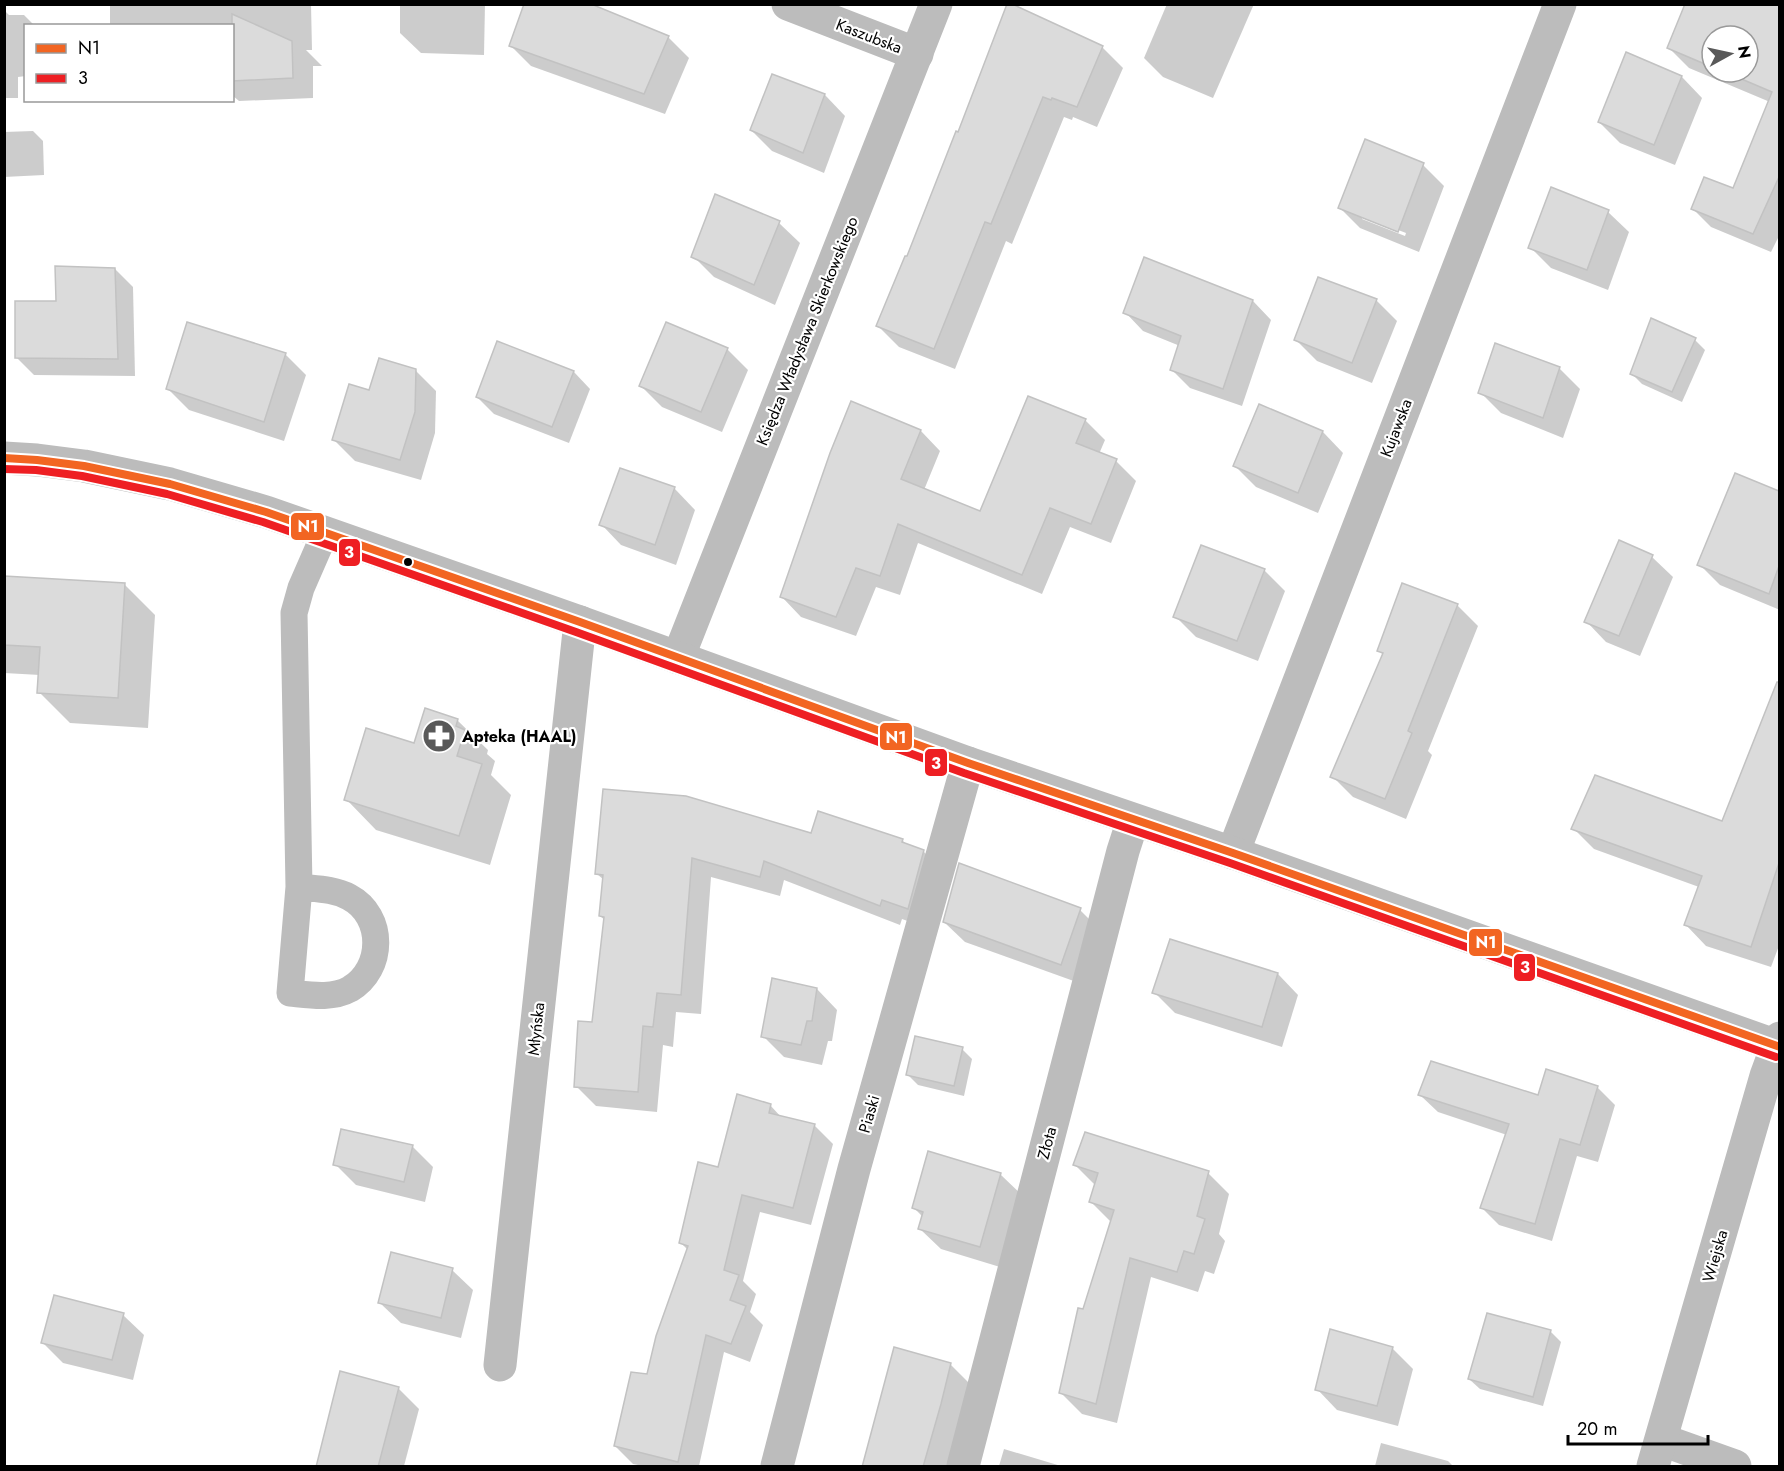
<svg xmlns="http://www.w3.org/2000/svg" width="1784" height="1471" font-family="Jost,sans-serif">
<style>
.shadow{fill:#0003;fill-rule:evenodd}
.building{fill:#dbdbdb;stroke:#c2c2c2;stroke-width:1.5}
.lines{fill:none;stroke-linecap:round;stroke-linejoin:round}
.service{stroke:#bcbcbc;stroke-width:27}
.minor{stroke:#bcbcbc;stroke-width:33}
.tertiary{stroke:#bcbcbc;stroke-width:33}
.bus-1-casing{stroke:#fff;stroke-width:12}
.bus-2-casing{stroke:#fff;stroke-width:12}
.bus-1{stroke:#f26522;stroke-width:8}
.bus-2{stroke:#ee1f23;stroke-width:8}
.bus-dot{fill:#000;stroke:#fff;stroke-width:2}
.labels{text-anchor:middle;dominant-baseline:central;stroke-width:4.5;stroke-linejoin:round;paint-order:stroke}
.street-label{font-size:16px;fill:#000;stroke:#fff}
.poi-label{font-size:16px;font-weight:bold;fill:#000;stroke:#fff;text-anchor:start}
.line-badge{stroke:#fff;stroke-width:2}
.badge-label{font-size:16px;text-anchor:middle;font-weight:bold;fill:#fff}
</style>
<rect width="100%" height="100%" fill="#fff"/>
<g class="shadow">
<path d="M110,4H311L312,50H306L322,66H313V98L239,101L232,95V26H110Z"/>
<path d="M400,4H485L484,55L421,53L400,33Z"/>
<path d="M1167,4H1254L1213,98L1163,77L1144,58Z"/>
<path d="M1746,4H1780V234L1771,252L1711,227L1693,209L1734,190L1770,102L1689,68L1668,47ZM1712,36H1748V72H1712Z"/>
<path d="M4,10L9,15H24L35,26H26V76L18,77V98H4Z"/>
<path d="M668,37L689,58L665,114L531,66L510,45Z"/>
<path d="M1102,47L1123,68L1097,127L1073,117L1072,120L1064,117L1012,244L1006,241L955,369L899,347L878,326L907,258L956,133Z"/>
<path d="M773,76L825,95L845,116L824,173L772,151L751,130Z"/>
<path d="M1682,77L1702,98L1675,165L1620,143L1599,122Z"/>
<path d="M33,131L43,141L44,175L4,177V132Z"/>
<path d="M1423,165L1444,186L1419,252L1360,228L1339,207ZM1362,216L1406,233L1405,236L1362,219Z"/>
<path d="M1552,189L1608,212L1629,232L1608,290L1551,268L1530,247Z"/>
<path d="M779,223L800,243L775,305L714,277L693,256Z"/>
<path d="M1145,259L1253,301L1271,320L1242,406L1190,388L1172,370L1180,346L1143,331L1125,312Z"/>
<path d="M115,269L133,287L135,376L34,375L16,357L57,303Z"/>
<path d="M1376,300L1397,321L1372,383L1317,361L1296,340Z"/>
<path d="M1695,340L1705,350L1682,402L1642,384L1632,374Z"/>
<path d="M498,343L574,372L590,389L569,443L494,414L477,397Z"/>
<path d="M727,349L748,370L722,432L662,407L641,386Z"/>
<path d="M285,354L306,375L284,441L189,410L168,389Z"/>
<path d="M1559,368L1580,389L1563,438L1501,413L1480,392Z"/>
<path d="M415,370L436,391L435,433L421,480L355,461L334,440L370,392Z"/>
<path d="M1085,420L1105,440L1099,454L1116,461L1136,481L1111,543L1070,527L1042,594L918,543L900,595L876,587L856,636L801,617L782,597L921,431L940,451L924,490L981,513Z"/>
<path d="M1323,432L1343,453L1318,513L1256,487L1235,466Z"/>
<path d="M621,470L675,489L695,510L676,565L621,545L601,524Z"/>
<path d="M1736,475L1780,493V610L1720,585L1699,564Z"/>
<path d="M1652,557L1673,577L1640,656L1606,642L1586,621Z"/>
<path d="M1264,570L1285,591L1258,661L1196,637L1175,616Z"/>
<path d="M4,577L124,584L155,615L148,728L70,723L39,692L40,675L4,673Z"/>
<path d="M1457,605L1478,626L1428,751L1432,755L1406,819L1353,797L1332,776L1383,655L1379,650Z"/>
<path d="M457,720L488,750L487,754L495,761L491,775L511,795L490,865L376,830L346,799L415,745Z"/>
<path d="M1760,730L1780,737V943L1771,967L1706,946L1686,925L1699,887L1594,849L1573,828L1723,823Z"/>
<path d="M811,835L902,840L907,845L923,851L943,871L927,928L902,919L900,925L784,880L780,896L711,877L701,1014L676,1012L673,1047L663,1045L657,1112L596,1106L576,1086L594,1023L606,921L600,916L604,880L597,874Z"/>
<path d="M1080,910L1100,930L1082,984L965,942L944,922Z"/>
<path d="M1171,941L1278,974L1298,995L1282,1047L1175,1013L1154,992Z"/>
<path d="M817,989L837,1010L832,1041H828L822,1065L784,1057L763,1036Z"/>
<path d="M962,1049L972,1059L964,1096L918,1085L908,1075Z"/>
<path d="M1597,1087L1615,1105L1598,1162L1577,1156L1552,1241L1499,1225L1481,1207L1507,1135L1438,1112L1420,1095L1539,1097Z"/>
<path d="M770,1105L782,1118L814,1125L833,1144L811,1225L760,1212L743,1281L756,1294L750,1312L763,1325L750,1362L724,1352L699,1466H643L633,1464L615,1446L648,1376L689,1251L680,1242L719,1169Z"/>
<path d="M412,1146L433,1167L425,1202L356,1185L335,1164Z"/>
<path d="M929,1153L1001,1175L1022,1195L1000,1267L941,1249L920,1229L923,1217L914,1208Z"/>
<path d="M1075,1165L1208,1173L1229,1194L1219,1234L1225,1241L1214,1274L1205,1271L1198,1292L1151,1277L1117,1423L1082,1414L1061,1393L1111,1222L1091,1202L1096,1186Z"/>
<path d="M452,1270L473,1290L461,1338L401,1323L380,1303Z"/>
<path d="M123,1315L144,1335L133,1380L63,1363L42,1342Z"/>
<path d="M1550,1331L1561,1342L1543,1406L1480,1389L1469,1379Z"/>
<path d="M1392,1348L1413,1369L1398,1426L1337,1410L1317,1389Z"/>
<path d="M950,1364L971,1385L949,1466H864Z"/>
<path d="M398,1388L419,1409L404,1466H316Z"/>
<path d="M1381,1443L1448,1461L1453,1466H1375Z"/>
<path d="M1004,1449L1061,1466H1062H999Z"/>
</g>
<g class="building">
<path d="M524,4H591L669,36L644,94L509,46Z"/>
<path d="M1007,4H1012L1103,46L1077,107L1052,98L1051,100L1043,97L991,224L985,222L934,349L876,326L905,256H907L956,131L958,132Z"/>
<path d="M1685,4H1779V177L1753,234L1691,209L1704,177L1733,188L1772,92L1725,72H1748V36H1712V67L1667,48Z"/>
<path d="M232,14L292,41L293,78L232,81Z"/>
<path d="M1626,52L1682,76L1654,145L1598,122Z"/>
<path d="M772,74L825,94L803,153L750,130Z"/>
<path d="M1365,139L1424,163L1398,232L1338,208Z"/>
<path d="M1551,187L1609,210L1587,270L1528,248Z"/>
<path d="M715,194L780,221L754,285L691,257Z"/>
<path d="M1144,257L1253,300L1223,389L1170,370L1181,336L1123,313Z"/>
<path d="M55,266L115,268L118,359L15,358V301H56Z"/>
<path d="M1318,277L1377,299L1352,363L1294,340Z"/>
<path d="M1651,318L1696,338L1672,392L1630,374Z"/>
<path d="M187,322L286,353L264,422L166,389Z"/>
<path d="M666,322L728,348L701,412L639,386Z"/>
<path d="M497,341L574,371L552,427L476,397Z"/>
<path d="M1495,343L1560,367L1543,418L1478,393Z"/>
<path d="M379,358L416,369L415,412L400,460L332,440L349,384L369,390Z"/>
<path d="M1028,396L1086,419L1076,443L1117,459L1091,524L1050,508L1022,575L898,524L880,576L856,568L836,617L780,597L830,453L851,401L921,430L901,479L980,511Z"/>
<path d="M1259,404L1323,431L1298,493L1233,466Z"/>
<path d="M620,468L675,487L655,545L599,525Z"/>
<path d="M1735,473L1779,491V566L1769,594L1697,565Z"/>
<path d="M1619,540L1653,555L1619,636L1584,622Z"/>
<path d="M1201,545L1265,569L1237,641L1173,617Z"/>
<path d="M4,576L125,583L118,698L37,693L40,647L4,645Z"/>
<path d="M1402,583L1458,604L1408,731L1412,733L1385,799L1330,777L1383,653L1377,651Z"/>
<path d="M1777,682H1779V863L1751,947L1684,925L1702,876L1571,829L1595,775L1722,821Z"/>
<path d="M425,708L458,719L456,726L465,730L457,756L482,764L459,836L344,800L366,728L414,743Z"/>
<path d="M603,789L686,796L811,833L818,811L903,839L902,842L924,850L908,909L882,900L880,906L764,861L760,877L692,858L681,995L657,993L653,1027L643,1026L638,1092L574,1087L578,1021L592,1022L604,917L599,916L603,875L595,874Z"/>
<path d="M959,863L1081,908L1061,965L943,922Z"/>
<path d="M1170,939L1278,973L1262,1027L1152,993Z"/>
<path d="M772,978L817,988L812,1021H807L801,1045L761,1037Z"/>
<path d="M915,1036L963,1047L954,1086L906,1075Z"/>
<path d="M1431,1061L1538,1095L1546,1069L1598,1086L1580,1145L1560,1139L1535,1224L1480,1208L1509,1124L1418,1095Z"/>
<path d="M737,1094L771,1104L769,1113L815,1124L793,1208L742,1195L724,1270L739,1275L730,1300L746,1306L731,1344L706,1335L678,1462L614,1446L631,1372L647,1374L656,1336L688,1246L679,1243L698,1162L718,1167Z"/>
<path d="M341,1129L413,1145L404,1182L333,1165Z"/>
<path d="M1085,1132L1209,1171L1197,1216L1205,1219L1194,1254L1184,1251L1177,1272L1130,1258L1096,1404L1059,1393L1078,1308L1083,1309L1114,1210L1089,1202L1098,1173L1073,1165Z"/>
<path d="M928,1151L1001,1173L980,1247L918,1229L923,1212L912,1208Z"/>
<path d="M391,1252L453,1268L441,1318L378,1303Z"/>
<path d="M54,1295L124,1313L112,1360L41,1343Z"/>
<path d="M1487,1313L1551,1330L1533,1397L1468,1379Z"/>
<path d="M1330,1329L1393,1347L1377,1406L1315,1390Z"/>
<path d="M894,1347L951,1363L941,1404L923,1467H862Z"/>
<path d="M340,1371L399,1387L378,1467H316Z"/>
</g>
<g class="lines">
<path class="service" d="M299,887L290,993C310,995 332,999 350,989C384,969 385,916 349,897C334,889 316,889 299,887L294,613L301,588L325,533"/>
<g class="minor">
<path d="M788,4L917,54"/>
<path d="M678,658L936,4"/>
<path d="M1233,853L1560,4"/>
<path d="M500,1365L580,622"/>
<path d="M1662,1440L1735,1466"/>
<path d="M777,1466L854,1169L968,763"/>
<path d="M963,1466L1123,851L1133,820"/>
<path d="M1653,1466L1766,1076L1780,1038"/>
</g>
<path class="tertiary" d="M4,458L37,460L84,466L170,484L266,512L580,622L968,763L1233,853L1780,1047"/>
<g class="bus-1-casing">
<path id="bus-1" d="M4,458L37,460L84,466L170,484L266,512L580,622L968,763L1233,853L1780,1047"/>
</g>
<g class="bus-2-casing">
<path id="bus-2" d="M4,469L36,470L82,476L167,494L263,522L576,632L964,773L1230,863L1776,1057"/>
</g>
<use href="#bus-1" class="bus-1"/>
<use href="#bus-2" class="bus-2"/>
</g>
<defs>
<g id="pharmacy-disc" transform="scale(1.725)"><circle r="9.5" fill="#595959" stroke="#fff"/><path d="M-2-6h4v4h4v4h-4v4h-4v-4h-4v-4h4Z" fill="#fff"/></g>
</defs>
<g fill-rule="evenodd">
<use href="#pharmacy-disc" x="439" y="736"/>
</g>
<circle class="bus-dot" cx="408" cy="562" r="5"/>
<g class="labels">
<g class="street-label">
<text transform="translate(869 36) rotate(21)">Kaszubska</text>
<text transform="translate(807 331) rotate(-68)">Księdza Władysława Skierkowskiego</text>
<text transform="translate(1396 428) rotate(-69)">Kujawska</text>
<text transform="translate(536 1029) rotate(-84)">Młyńska</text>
<text transform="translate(869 1114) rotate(-74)">Piaski</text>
<text transform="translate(1047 1143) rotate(-75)">Złota</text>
<text transform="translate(1715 1256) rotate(-74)">Wiejska</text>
</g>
<g class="poi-label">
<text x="462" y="736">Apteka (HAAL)</text>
</g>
</g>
<g class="line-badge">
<rect x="290" y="512" width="35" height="29" rx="6" fill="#f26522"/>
<rect x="338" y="538" width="23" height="29" rx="6" fill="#ee1f23"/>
<rect x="879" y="722" width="34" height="29" rx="6" fill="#f26522"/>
<rect x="924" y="748" width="24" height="29" rx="6" fill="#ee1f23"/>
<rect x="1468" y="928" width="35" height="29" rx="6" fill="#f26522"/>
<rect x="1513" y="953" width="23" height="29" rx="6" fill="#ee1f23"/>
</g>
<g class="badge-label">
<text x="308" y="532">N1</text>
<text x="349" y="558">3</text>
<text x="896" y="743">N1</text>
<text x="936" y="769">3</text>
<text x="1486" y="948">N1</text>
<text x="1525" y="973">3</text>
</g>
<rect width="1784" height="1471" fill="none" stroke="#000000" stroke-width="12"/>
<rect x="24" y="24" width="210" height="78" fill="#ffffff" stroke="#999999" stroke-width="1.5"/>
<rect x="36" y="44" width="30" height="9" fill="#f26522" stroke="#999999" stroke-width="1.5"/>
<text x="78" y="54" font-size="18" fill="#000000">N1</text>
<rect x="36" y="74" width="30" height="9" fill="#ee1f23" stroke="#999999" stroke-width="1.5"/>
<text x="78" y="84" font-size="18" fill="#000000">3</text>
<g transform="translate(1730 54) rotate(82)"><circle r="28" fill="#ffffff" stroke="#999999" stroke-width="1.5"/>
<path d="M0-4.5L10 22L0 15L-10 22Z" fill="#595959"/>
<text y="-9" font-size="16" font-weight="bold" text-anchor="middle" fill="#000000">N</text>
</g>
<path d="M1568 1435v9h140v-9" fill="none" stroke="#000000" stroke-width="3"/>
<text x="1577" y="1435" font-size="18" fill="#000000" stroke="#ffffff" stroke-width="4.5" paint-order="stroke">20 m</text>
</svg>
